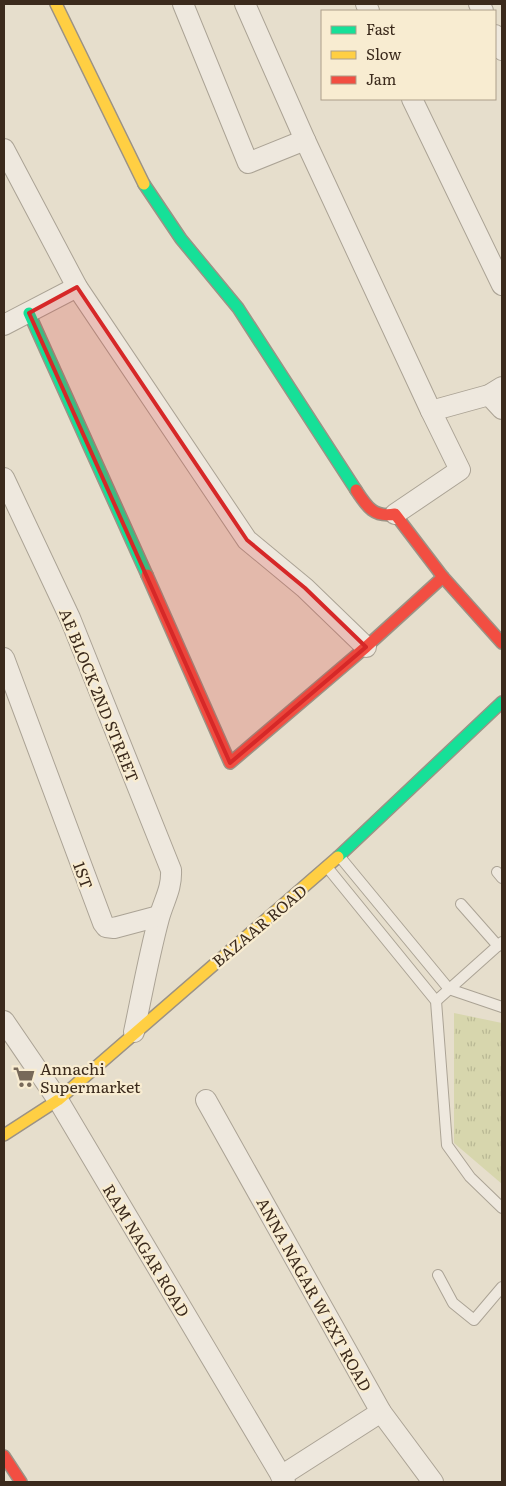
<svg xmlns="http://www.w3.org/2000/svg" width="506" height="1486" font-family="Literata,serif">
<style>
.grass{fill:url(#grass-tufts)}
.lines{fill:none;stroke-linecap:round;stroke-linejoin:round}
.lane-casing{stroke:#aba395;stroke-width:12}
.street-casing{stroke:#aba395;stroke-width:22}
.fast-casing{stroke:#9b9285;stroke-width:14}
.slow-casing{stroke:#9b9285;stroke-width:14}
.jam-casing{stroke:#9b9285;stroke-width:14}
.lane{stroke:#eee8de;stroke-width:10}
.street{stroke:#eee8de;stroke-width:20}
.fast{stroke:#16e098;stroke-width:11}
.slow{stroke:#ffcf43;stroke-width:11}
.jam{stroke:#f24e42;stroke-width:11}
.marked{fill:#d62828;fill-opacity:0.2;stroke:#d62828;stroke-width:4;stroke-linejoin:round}
.labels{text-anchor:middle;dominant-baseline:central;stroke-width:4.5;stroke-linejoin:round;paint-order:stroke}
.street-label{font-size:16px;fill:#3b2a1c;stroke:#f8ecd1}
.poi-label{font-size:16px;fill:#3b2a1c;stroke:#f8ecd1;text-anchor:start}
</style>
<defs>
<pattern id="grass-tufts" width="24" height="20" patternUnits="userSpaceOnUse" patternTransform="scale(1.25)"><rect width="24" height="20" fill="#d7d6ad"/><path d="M3 7l-1-3M5 7V3M7 7l1-3M15 17l-1-3M17 17v-4M19 17l1-3" fill="none" stroke="#b9b894"/></pattern>
</defs>
<rect width="100%" height="100%" fill="#e6decc"/>
<path class="grass" d="M454,1013L502,1023V1184L454,1143Z"/>
<g class="lines">
<g class="lane-casing">
<g id="lane">
<path d="M340,857L449,989L502,1007"/>
<path d="M327,867L436,1001L447,1145L470,1177L502,1208"/>
<path d="M497,872L502,878"/>
<path d="M461,904L498,946"/>
<path d="M436,1001L502,942"/>
<path d="M438,1275L453,1303L474,1320L502,1287"/>
</g>
</g>
<g class="street-casing">
<g id="street">
<path d="M183,4L248,163L305,140"/>
<path d="M245,4L305,140L431,411"/>
<path d="M366,4L369,11"/>
<path d="M479,4L483,11"/>
<path d="M495,35L502,50"/>
<path d="M412,99L502,285"/>
<path d="M4,149L77,287L247,540L305,588L366,647"/>
<path d="M4,325L77,287"/>
<path d="M489,395L502,409"/>
<path d="M4,478L70,618L171,870C172,889 164,900 159,918C149,955 142,994 134,1032"/>
<path d="M395,514L460,470L431,411L489,395L502,387"/>
<path d="M4,658L103,923L106,927L114,928L159,916"/>
<path d="M4,1021L58,1100L285,1482"/>
<path d="M206,1100L381,1412L433,1482"/>
<path d="M281,1476L381,1412"/>
</g>
</g>
<g class="fast-casing">
<g id="fast">
<path d="M144,184L181,239L238,308L356,490"/>
<path d="M29,313L147,575"/>
<path d="M338,857L502,702"/>
</g>
</g>
<g class="slow-casing">
<g id="slow">
<path d="M56,4L144,184"/>
<path d="M4,1135L58,1100L338,857"/>
</g>
</g>
<g class="jam-casing">
<g id="jam">
<path d="M356,490C367,507 374,518 395,514L443,577L502,643"/>
<path d="M147,575L230,763L366,647L443,577"/>
<path d="M4,1456L21,1482"/>
</g>
</g>
<use href="#lane" class="lane"/>
<use href="#street" class="street"/>
<use href="#fast" class="fast"/>
<use href="#slow" class="slow"/>
<use href="#jam" class="jam"/>
</g>
<path class="marked" d="M77,287L247,540L305,588L366,647L230,763L29,313Z"/>
<defs>
<g id="supermarket-bare" transform="scale(1.725)"><path d="M-6-5.5h2.5l.6 2H6L4.5 2H-2.5L-4.4-4H-6ZM-1.5 3.2a1.3 1.3 0 1 0 .1 0ZM3 3.2a1.3 1.3 0 1 0 .1 0Z" fill="#77695a" stroke="#f8ecd1" stroke-width="2.5" paint-order="stroke"/></g>
</defs>
<g fill-rule="evenodd">
<use href="#supermarket-bare" x="24" y="1077"/>
</g>
<g class="labels">
<g class="street-label">
<text transform="translate(100 695) rotate(68)">AE BLOCK 2ND STREET</text>
<text transform="translate(84 875) rotate(70)">1ST</text>
<text transform="translate(259 925) rotate(-40)">BAZAAR ROAD</text>
<text transform="translate(147 1250) rotate(59)">RAM NAGAR ROAD</text>
<text transform="translate(315 1294) rotate(61)">ANNA NAGAR W EXT ROAD</text>
</g>
<g class="poi-label">
<text x="40" y="1068">Annachi<tspan x="40" dy="18">Supermarket</tspan></text>
</g>
</g>
<rect width="506" height="1486" fill="none" stroke="#3b2a1c" stroke-width="10"/>
<rect x="321" y="10" width="175" height="90" fill="#f8ecd1" stroke="#ac9e89"/>
<rect x="331" y="26" width="25" height="8" fill="#16e098" stroke="#ac9e89"/>
<text x="366" y="35" font-size="15" fill="#3b2a1c">Fast</text>
<rect x="331" y="51" width="25" height="8" fill="#ffcf43" stroke="#ac9e89"/>
<text x="366" y="60" font-size="15" fill="#3b2a1c">Slow</text>
<rect x="331" y="76" width="25" height="8" fill="#f24e42" stroke="#ac9e89"/>
<text x="366" y="85" font-size="15" fill="#3b2a1c">Jam</text>
</svg>
